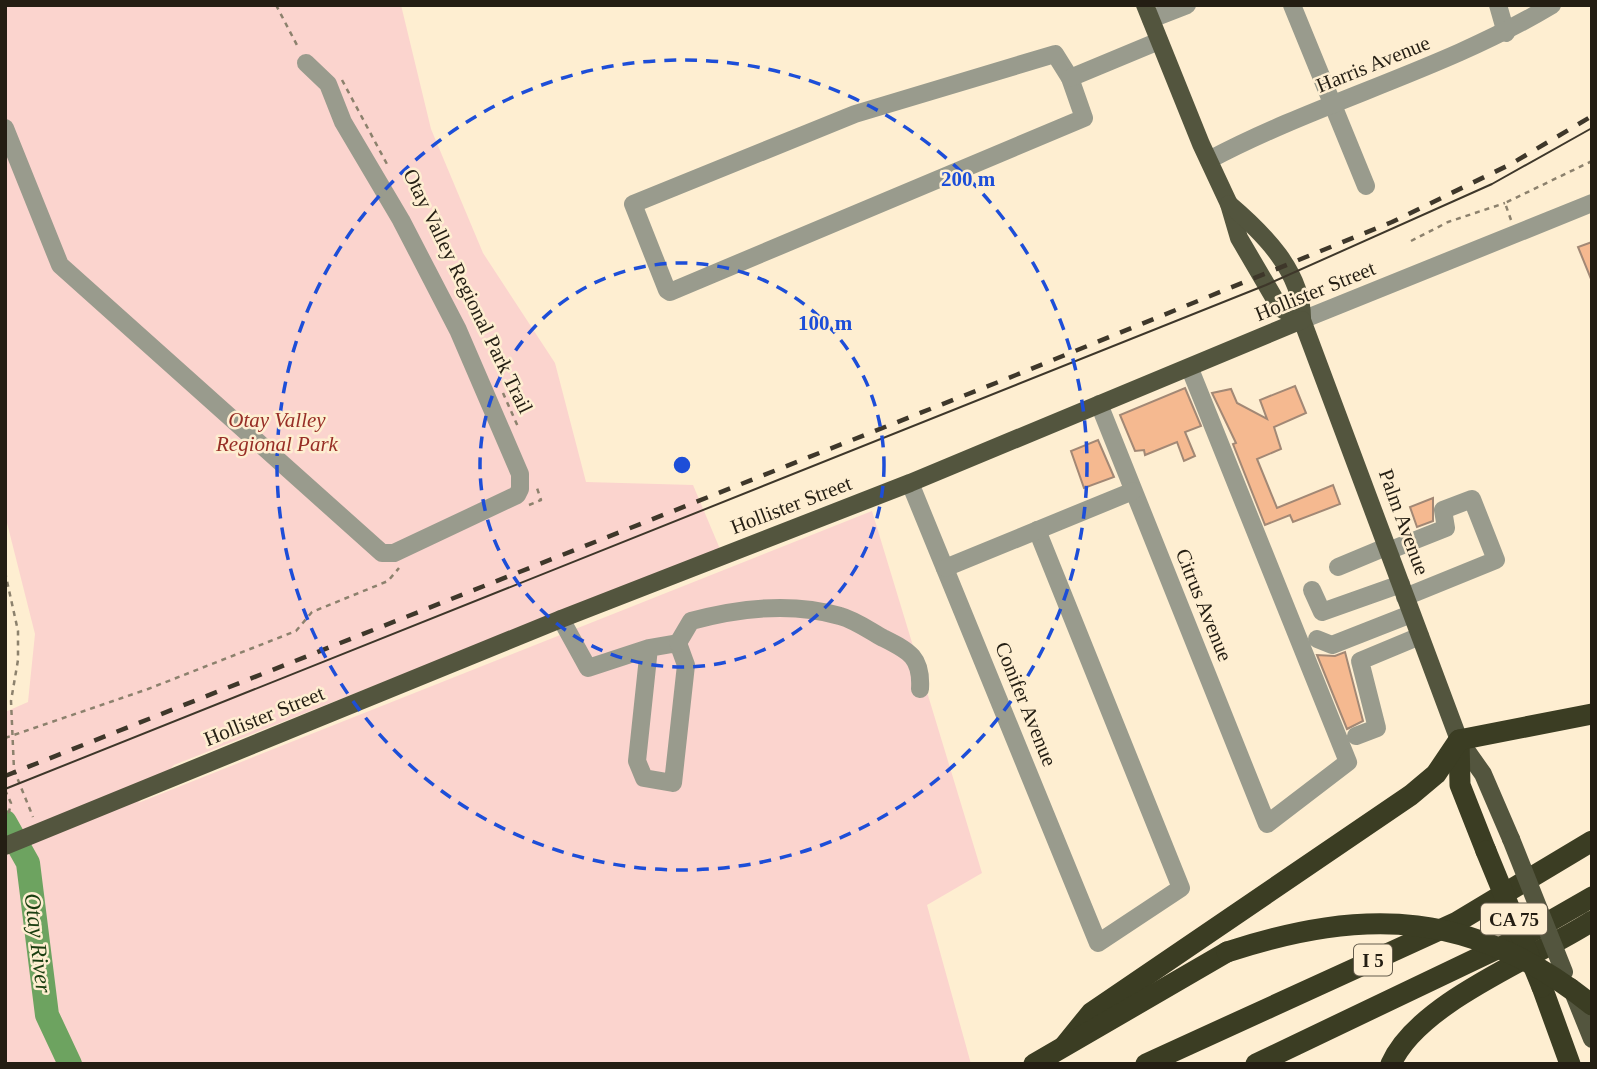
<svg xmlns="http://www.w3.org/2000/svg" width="1597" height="1069" font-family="Georgia,serif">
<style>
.green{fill:#fbd4ce}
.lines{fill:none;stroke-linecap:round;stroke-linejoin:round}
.river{stroke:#6da360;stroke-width:24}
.building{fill:#f5b990;stroke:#a28875;stroke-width:2}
.path{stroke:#8c816d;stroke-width:2.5;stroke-dasharray:5 5;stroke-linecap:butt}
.minor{stroke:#999b8d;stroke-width:18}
.major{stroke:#53553e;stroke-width:18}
.highway{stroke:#3b3d23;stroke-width:21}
.tram{stroke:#3e372a;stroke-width:2}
.rail{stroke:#3e372a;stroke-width:4.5;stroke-dasharray:12 12;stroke-linecap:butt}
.major-bridge{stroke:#53553e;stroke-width:18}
.highway-bridge{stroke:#3b3d23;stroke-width:21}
.ring{fill:none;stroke:#1d4ed8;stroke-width:3.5;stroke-dasharray:12 9}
.labels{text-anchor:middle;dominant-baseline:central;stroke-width:5;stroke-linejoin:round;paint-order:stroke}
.shield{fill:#feeed1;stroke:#655c4c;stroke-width:2}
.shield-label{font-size:19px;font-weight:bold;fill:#241e13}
.street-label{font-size:21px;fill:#241e13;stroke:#feeed1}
.park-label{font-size:21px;font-style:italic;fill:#972e26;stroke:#feeed1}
.water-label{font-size:23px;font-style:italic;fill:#1a3e10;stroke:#feeed1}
.centre{fill:#1d4ed8;stroke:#feeed1;stroke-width:3.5}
.ring-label{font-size:21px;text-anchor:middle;font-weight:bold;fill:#1d4ed8;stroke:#feeed1;stroke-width:5;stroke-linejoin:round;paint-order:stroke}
</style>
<rect width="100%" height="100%" fill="#feeed1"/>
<path class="green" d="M5,5H401L431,129L483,253L555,363L586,482L693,485L720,549L174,765L138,803L872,511L982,873L927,905L971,1064H5V712L28,702L35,634L5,515Z"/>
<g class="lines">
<path class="river" d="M5,822L28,863L47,1015L70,1064"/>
</g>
<g class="building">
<path d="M1592,242V279H1591L1578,247Z"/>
<path d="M1295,386L1306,413L1274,427L1281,449L1257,459L1277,508L1333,485L1340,504L1293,522L1290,515L1265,525L1233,444L1236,443L1212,393L1231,389L1237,403L1267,419L1260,400Z"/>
<path d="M1185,388L1201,426L1185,432L1195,456L1184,461L1177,442L1145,455L1144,450L1135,451L1120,415Z"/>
<path d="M1098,440L1114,477L1084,488L1071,451Z"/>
<path d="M1433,498V521L1417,527L1410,507Z"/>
<path d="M1345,652L1363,721L1347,729L1317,655L1335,656Z"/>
</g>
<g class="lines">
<g class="path">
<path d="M276,5L299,49"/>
<path d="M342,80L388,166"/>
<path d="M1511,220L1505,203L1592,161"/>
<path d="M1411,241L1448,222L1505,203"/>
<path d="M503,393L519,429"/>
<path d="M529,505L541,500L536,485"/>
<path d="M5,572L18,631V660L11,701L14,770L33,817"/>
<path d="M5,738L148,689L296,631L312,612L388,581L399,568"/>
<path d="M5,790L11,803L9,812L5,814"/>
</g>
<g class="minor">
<path d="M1292,5L1366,186"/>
<path d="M1498,5L1506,33"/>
<path d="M1151,19L1187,5"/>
<path d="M1055,54L1070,78L1084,118L670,292L667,290L633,204L855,114Z"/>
<path d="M1070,78L1159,41"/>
<path d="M5,128L60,265L382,553H394L517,495L520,489V474L458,330L401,220L343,122L328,84L306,63"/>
<path d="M1209,160C1320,101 1444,70 1552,5"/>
<path d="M1302,320L1592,203"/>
<path d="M1099,404L1267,824L1348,762L1190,369"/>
<path d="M910,483L1098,943L1181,888L1037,530"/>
<path d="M1388,551L1446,528L1443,510L1472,499L1496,560L1405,597"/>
<path d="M1338,567L1386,547"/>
<path d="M945,568L1133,491"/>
<path d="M1312,590L1322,612L1401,584"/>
<path d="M561,619L588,668L649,648L678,643L686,665L673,783L644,778L637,761L649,648"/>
<path d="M1317,639L1332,645L1411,614"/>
<path d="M678,643L691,621C739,608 792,602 840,616C855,620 870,631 883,638C909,651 922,657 920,689"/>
<path d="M1356,736L1377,728L1360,661L1420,636"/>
</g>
<g class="major">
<path d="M1145,5L1201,144L1229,204L1239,238L1280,308L1302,320"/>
<path d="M1229,204C1263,233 1303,272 1302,320L1459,740L1483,774L1511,839"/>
<path d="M5,846L561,619L910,483L1302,320"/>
<path d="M1571,987L1592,1039"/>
</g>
<g class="highway">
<path d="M1459,740L1460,785L1486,851"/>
<path d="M1542,987L1570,1064"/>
<path d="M1065,1045L1091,1013L1411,795L1436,774L1459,740L1592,714"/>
<path d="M1034,1064L1227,952"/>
<path d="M1146,1064L1457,922L1592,841"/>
<path d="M1256,1064L1526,935L1592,897"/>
<path d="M1391,1064C1418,1002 1535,958 1592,921"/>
</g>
<path class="tram" d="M5,789L1266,285L1492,184L1592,128"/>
<path class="rail" d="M5,776L1016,375L1392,222L1511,164L1592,116"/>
<path class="major-bridge" d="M1511,839L1564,972"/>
<g class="highway-bridge">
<path d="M1486,851L1542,987"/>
<path d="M1227,952C1366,907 1473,910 1592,1005"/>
</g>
</g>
<g class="ring">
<circle cx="682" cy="465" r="202"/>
<circle cx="682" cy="465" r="405"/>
</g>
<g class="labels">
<g class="shield">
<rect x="1481" y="903.5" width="66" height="31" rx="5"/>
<rect x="1354" y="944.5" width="38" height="31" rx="5"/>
</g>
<g class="shield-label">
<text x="1514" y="919">CA 75</text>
<text x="1373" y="960">I 5</text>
</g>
<g class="street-label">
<text transform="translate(1373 64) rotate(-22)">Harris Avenue</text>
<text transform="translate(468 291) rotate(64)">Otay Valley Regional Park Trail</text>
<text transform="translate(1315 291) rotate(-22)">Hollister Street</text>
<text transform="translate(791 505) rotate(-21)">Hollister Street</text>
<text transform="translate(1404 522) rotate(70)">Palm Avenue</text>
<text transform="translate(1204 605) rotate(68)">Citrus Avenue</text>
<text transform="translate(1026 704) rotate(68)">Conifer Avenue</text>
<text transform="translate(264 716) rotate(-22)">Hollister Street</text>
</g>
<g class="park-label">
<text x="277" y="420">Otay Valley<tspan x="277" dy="24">Regional Park</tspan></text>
</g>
<g class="water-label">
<text transform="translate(38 943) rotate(83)">Otay River</text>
</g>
</g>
<circle cx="682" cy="465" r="10" class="centre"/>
<g class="ring-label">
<text x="968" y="186">200 m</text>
<text x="825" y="330">100 m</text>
</g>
<rect width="1597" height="1069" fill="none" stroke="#241e13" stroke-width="14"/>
</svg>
